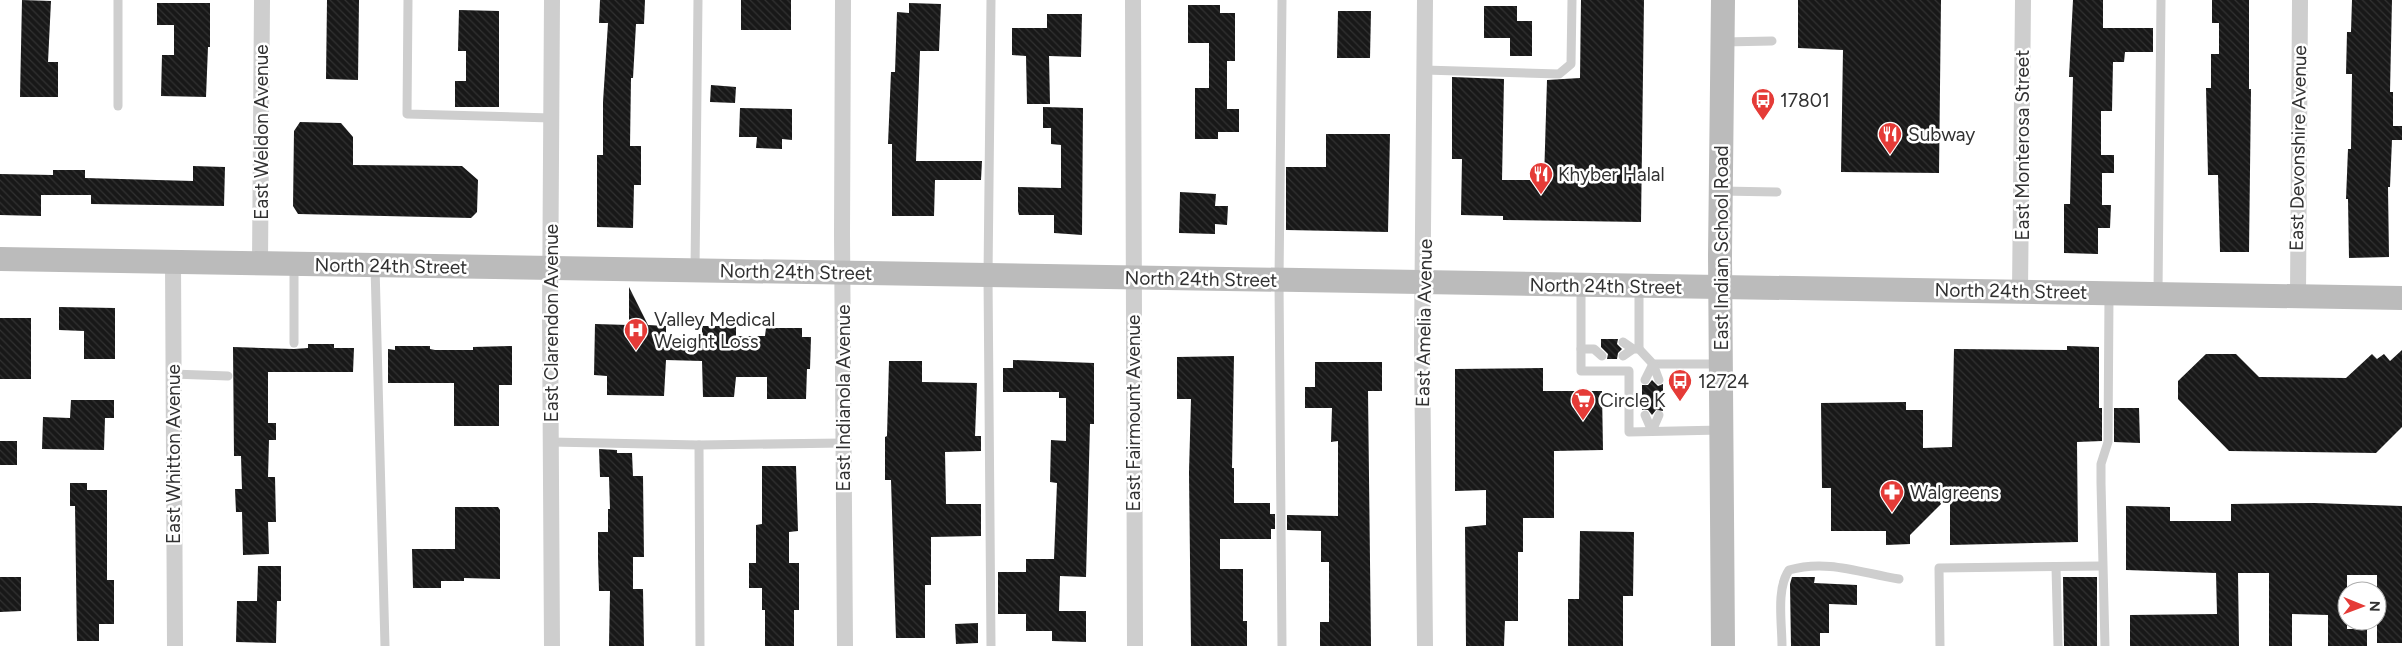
<svg xmlns="http://www.w3.org/2000/svg" width="2402" height="646" font-family="Figtree,sans-serif">
<style>
.building{fill:url(#building-back-hatch)}
.lines{fill:none;stroke-linecap:round;stroke-linejoin:round}
.service{stroke:#cecece;stroke-width:9}
.minor{stroke:#cecece;stroke-width:16}
.secondary{stroke:#bbb;stroke-width:24}
.labels{text-anchor:middle;dominant-baseline:central;stroke-width:5;stroke-linejoin:round;paint-order:stroke}
.poi-label{font-size:19px;fill:#313131;stroke:#fff;text-anchor:start}
.street-label{font-size:19px;fill:#313131;stroke:#fff}
</style>
<defs>
<pattern id="building-back-hatch" width="6" height="6" patternUnits="userSpaceOnUse" patternTransform="scale(1.25)"><rect width="6" height="6" fill="#181818"/><path d="M-1 5l2 2M0 0l6 6M5-1l2 2" fill="none" stroke="#313131"/></pattern>
</defs>
<rect width="100%" height="100%" fill="#fff"/>
<g class="building">
<path d="M22,0L51,1L48,62H58V97H20Z"/>
<path d="M327,0H359L358,80L326,79Z"/>
<path d="M600,0H645L644,24H636L633,78H631L630,146H641V185H634L633,228L597,227V155H603V102L608,23H599Z"/>
<rect x="741" y="0" width="50" height="30"/>
<path d="M1581,0H1644L1641,222L1503,220V216L1461,215L1462,159H1452V77L1504,79L1502,180H1544L1547,80L1580,78Z"/>
<path d="M1798,0H1941L1939,173L1841,172L1843,50L1798,48Z"/>
<path d="M2073,0H2103V28H2153V52H2125L2124,62H2113L2112,111H2101V155H2114V173H2102V205H2111L2110,228H2098V254L2064,253V204H2070L2073,77H2069Z"/>
<path d="M2212,0H2249V89H2251L2249,252H2220L2218,175H2208L2206,88H2211V54H2219V23H2212Z"/>
<path d="M2352,0H2392L2390,92H2393V126H2402V140H2392L2390,187H2388L2389,257L2349,258L2348,199H2346L2348,149H2351L2352,74H2346L2347,32H2351Z"/>
<path d="M157,3H210V47H208L206,97L161,96L162,55H174V25H157Z"/>
<path d="M909,3L941,4L939,51H920L916,161H982L981,180H935L934,216H892V144H888L891,72H895L897,12L909,13Z"/>
<path d="M1188,5H1220V13H1235V61H1227V109H1239V132H1218V139H1195V88H1209V43H1188Z"/>
<path d="M1484,6H1517V21H1532V56H1510V38H1484Z"/>
<path d="M459,10L499,11V107H455V81H466V51H458Z"/>
<path d="M1338,11H1371L1370,58H1337Z"/>
<path d="M1047,14H1082L1081,57L1049,56L1050,104H1027L1026,56L1012,55V28H1047Z"/>
<path d="M711,85L736,87L735,103L710,102Z"/>
<path d="M1043,107L1083,108L1082,235L1054,233V215H1019L1018,211V187L1061,188V145L1051,144V128H1043Z"/>
<path d="M740,108L792,109V140L782,139V149L756,148L757,137H739Z"/>
<path d="M300,122L341,123L353,137V165L462,166L478,180L477,212L471,218L298,214L293,206L294,131Z"/>
<path d="M1326,134H1390L1388,232L1286,230V167H1326Z"/>
<path d="M193,166L225,167L224,206L91,204V195H41V216L0,215V174L53,175V170H85V178L193,181Z"/>
<path d="M1180,192L1216,194L1215,206H1228L1227,225L1215,224V234L1179,233Z"/>
<path d="M629,287L648,325L666,326V341L702,343V326H736V336H765L766,328H802V337H811L810,369H807L806,399H767V377H736L734,397H703L702,361L666,360L664,396L607,395V376L594,375L595,324L629,325Z"/>
<path d="M59,307L115,308V359H84V331L59,330Z"/>
<rect x="0" y="318" width="31" height="61"/>
<path d="M1601,339H1618L1617,344L1622,349L1618,353L1617,359H1607L1608,354L1601,347Z"/>
<path d="M308,344H334V348H354L353,372H268V423H276V440H269L268,477H275L276,522H268L269,554L243,555L242,512H236L235,489H242L241,456H234L233,347L294,349L308,348Z"/>
<path d="M395,346H430V349L435,350H473V347L512,346V385H499V426H454V383H388V349L395,350Z"/>
<path d="M2067,346L2099,347V408H2102V441L2077,442L2078,542L1950,545V495L1910,535V544L1886,545V531H1831V488H1822L1821,403L1906,402V410H1923V448L1952,447L1954,349L2067,350Z"/>
<path d="M2402,350V427L2376,453L2229,451L2178,399V381L2206,354H2236L2259,377L2346,378L2372,354L2377,359L2384,354L2390,361Z"/>
<path d="M1234,356L1232,468H1234V503H1270V514H1275V529H1271V539H1220V569H1243V621H1247V646H1191L1189,472L1191,399H1177V357Z"/>
<path d="M1013,360L1094,363V424H1090L1086,577L1060,576L1059,611H1086V642L1052,641V631H1026V614H998V572H1026V559H1054L1057,483L1050,482L1051,440L1066,441V398H1059V392H1003V368H1013Z"/>
<path d="M889,361H922V382L977,383L975,436H981V451L945,452L946,504H981V536L931,537V585H925V638H896L891,480H885V437L887,436Z"/>
<path d="M1315,362H1382V391H1368L1371,646H1320V622H1329V562H1321V531L1287,530V515L1338,516V441L1331,442L1332,408H1305V387H1315Z"/>
<path d="M1543,368V391H1602L1603,450L1554,451V518H1523V552H1518V621H1505L1504,646H1466L1465,527L1486,525V490L1455,491V369Z"/>
<path d="M1652,380L1658,386L1663,384V411L1656,410L1652,415L1648,410H1642V385H1648Z"/>
<path d="M71,400H114V418H105L104,450L42,449L43,417L70,418Z"/>
<path d="M2114,408H2139L2140,443L2114,442Z"/>
<rect x="0" y="441" width="17" height="24"/>
<path d="M599,449L617,450V453H632L633,476H643L644,557H633V589H643L644,646H609L610,591H599L598,557V532H608V509H610L609,477H600Z"/>
<path d="M762,466H796L798,531L789,532V563H799V610H794V646H765V610H762V588H749V563H756V525L762,524Z"/>
<path d="M70,483H87V490H107V580H114V624H99V641H77L75,506H70Z"/>
<path d="M2314,503L2402,506V643H2377V575H2347V629H2367V646H2328V615L2292,614V646H2269V573H2238L2239,646H2130V615L2217,614L2216,573L2126,570V506L2170,507V521H2231V504Z"/>
<path d="M455,507H498L500,510V579L464,578V581H441V588H413L412,549H455Z"/>
<path d="M1580,531L1634,532L1633,596H1623V646H1568V599H1579Z"/>
<path d="M258,566H281V601H277L276,643L236,642L237,601H257Z"/>
<path d="M0,577H21V611L0,612Z"/>
<path d="M1792,577H1815L1814,583L1857,585V605L1829,604V633H1820V646H1791L1790,584Z"/>
<path d="M2063,577H2097V646H2064Z"/>
<path d="M978,623V643L956,644L955,624Z"/>
</g>
<g class="lines">
<g class="service">
<path d="M408,0L407,114L551,118"/>
<path d="M1723,42L1772,41"/>
<path d="M1424,70L1559,74L1571,64L1572,0"/>
<path d="M118,106V0"/>
<path d="M1721,191L1777,192"/>
<path d="M294,264V343"/>
<path d="M375,266L385,646"/>
<path d="M695,270L698,0"/>
<path d="M1581,286V371H1629V432L1721,430"/>
<path d="M1639,286V349"/>
<path d="M2158,292L2161,0"/>
<path d="M1623,342L1633,349"/>
<path d="M1581,349H1594L1602,356"/>
<path d="M1623,356L1633,349H1639L1653,364H1721"/>
<path d="M173,374L228,376"/>
<path d="M1645,380L1653,364L1659,380"/>
<path d="M1645,415L1652,431L1659,415"/>
<path d="M551,442L699,445L843,443"/>
<path d="M699,445L700,646"/>
<path d="M2056,567L2058,646"/>
<path d="M991,646L988,276L991,0"/>
<path d="M1282,646L1279,281L1282,0"/>
<path d="M1782,646C1782,623 1776,589 1789,570C1827,559 1861,573 1899,579"/>
<path d="M1940,646L1939,568L2101,566"/>
<path d="M2105,646L2101,483V464L2108,442L2109,295"/>
</g>
<g class="minor">
<path d="M552,0L550,316L552,646"/>
<path d="M843,0L842,234L845,646"/>
<path d="M1133,0L1135,646"/>
<path d="M1425,0L1422,344L1425,646"/>
<path d="M173,262L175,646"/>
<path d="M260,263L262,0"/>
<path d="M2020,291L2023,0"/>
<path d="M2298,295L2300,0"/>
</g>
<g class="secondary">
<path d="M1723,0L1720,256L1723,646"/>
<path d="M0,259L2402,298"/>
</g>
</g>
<defs>
<g id="bus-pin" transform="scale(1.25)"><path d="M0 17L-7.5 6A9.5 9.5 0 1 1 7.5 6Z" fill="#e53b37" stroke="#fff"/><path d="M-5-6H5V4H4V6H2V4H-2V6H-4V4H-5ZM-3.5-4V0h7V-4ZM-3.5 1.2v1.5H-2V1.2ZM2 1.2v1.5H3.5V1.2Z" fill="#fff"/></g>
<g id="restaurant-pin" transform="scale(1.25)"><path d="M0 17L-7.5 6A9.5 9.5 0 1 1 7.5 6Z" fill="#e53b37" stroke="#fff"/><path d="M-5-6h1v4h1v-4h1v4h1v-4h1v5L-1.5 .5V6h-2V.5L-5-1ZM5-6V6H3V1.5H1.5Q1.5-4 5-6Z" fill="#fff"/></g>
<g id="hospital-pin" transform="scale(1.25)"><path d="M0 17L-7.5 6A9.5 9.5 0 1 1 7.5 6Z" fill="#e53b37" stroke="#fff"/><path d="M-5-5h3v3.5h4V-5h3V5h-3V1.5h-4V5h-3Z" fill="#fff"/></g>
<g id="supermarket-pin" transform="scale(1.25)"><path d="M0 17L-7.5 6A9.5 9.5 0 1 1 7.5 6Z" fill="#e53b37" stroke="#fff"/><path d="M-6-5.5h2.5l.6 2H6L4.5 2H-2.5L-4.4-4H-6ZM-1.5 3.2a1.3 1.3 0 1 0 .1 0ZM3 3.2a1.3 1.3 0 1 0 .1 0Z" fill="#fff"/></g>
<g id="pharmacy-pin" transform="scale(1.25)"><path d="M0 17L-7.5 6A9.5 9.5 0 1 1 7.5 6Z" fill="#e53b37" stroke="#fff"/><path d="M-2-6h4v4h4v4h-4v4h-4v-4h-4v-4h4Z" fill="#fff"/></g>
</defs>
<g fill-rule="evenodd">
<use href="#bus-pin" x="1763" y="100"/>
<use href="#restaurant-pin" x="1890" y="134"/>
<use href="#restaurant-pin" x="1541" y="174"/>
<use href="#hospital-pin" x="636" y="330"/>
<use href="#bus-pin" x="1680" y="381"/>
<use href="#supermarket-pin" x="1583" y="400"/>
<use href="#pharmacy-pin" x="1892" y="492"/>
</g>
<g class="labels">
<g class="poi-label">
<text x="1780" y="100">17801</text>
<text x="1908" y="134">Subway</text>
<text x="1558" y="174">Khyber Halal</text>
<text x="654" y="319">Valley Medical<tspan x="654" dy="22">Weight Loss</tspan></text>
<text x="1698" y="381">12724</text>
<text x="1600" y="400">Circle K</text>
<text x="1910" y="492">Walgreens</text>
</g>
<g class="street-label">
<text transform="translate(261 132) rotate(-90)">East Weldon Avenue</text>
<text transform="translate(2022 145) rotate(-90)">East Monterosa Street</text>
<text transform="translate(2298 148) rotate(-89)">East Devonshire Avenue</text>
<text transform="translate(1721 248) rotate(-90)">East Indian School Road</text>
<text transform="translate(391 266) rotate(1)">North 24th Street</text>
<text transform="translate(796 272) rotate(1)">North 24th Street</text>
<text transform="translate(1201 279) rotate(1)">North 24th Street</text>
<text transform="translate(1606 286) rotate(1)">North 24th Street</text>
<text transform="translate(2011 291) rotate(1)">North 24th Street</text>
<text transform="translate(551 323) rotate(-90)">East Clarendon Avenue</text>
<text transform="translate(1424 323) rotate(-89)">East Amelia Avenue</text>
<text transform="translate(843 398) rotate(-90)">East Indianola Avenue</text>
<text transform="translate(1133 413) rotate(-90)">East Fairmount Avenue</text>
<text transform="translate(173 454) rotate(-90)">East Whitton Avenue</text>
</g>
</g>
<g transform="translate(2362 606) rotate(91)"><circle r="24" fill="#ffffff" stroke="#adadad"/>
<path d="M0-4L9 19L0 12L-9 19Z" fill="#e53b37"/>
<text y="-8" font-size="14" font-weight="bold" text-anchor="middle" fill="#313131">N</text>
</g>
</svg>
